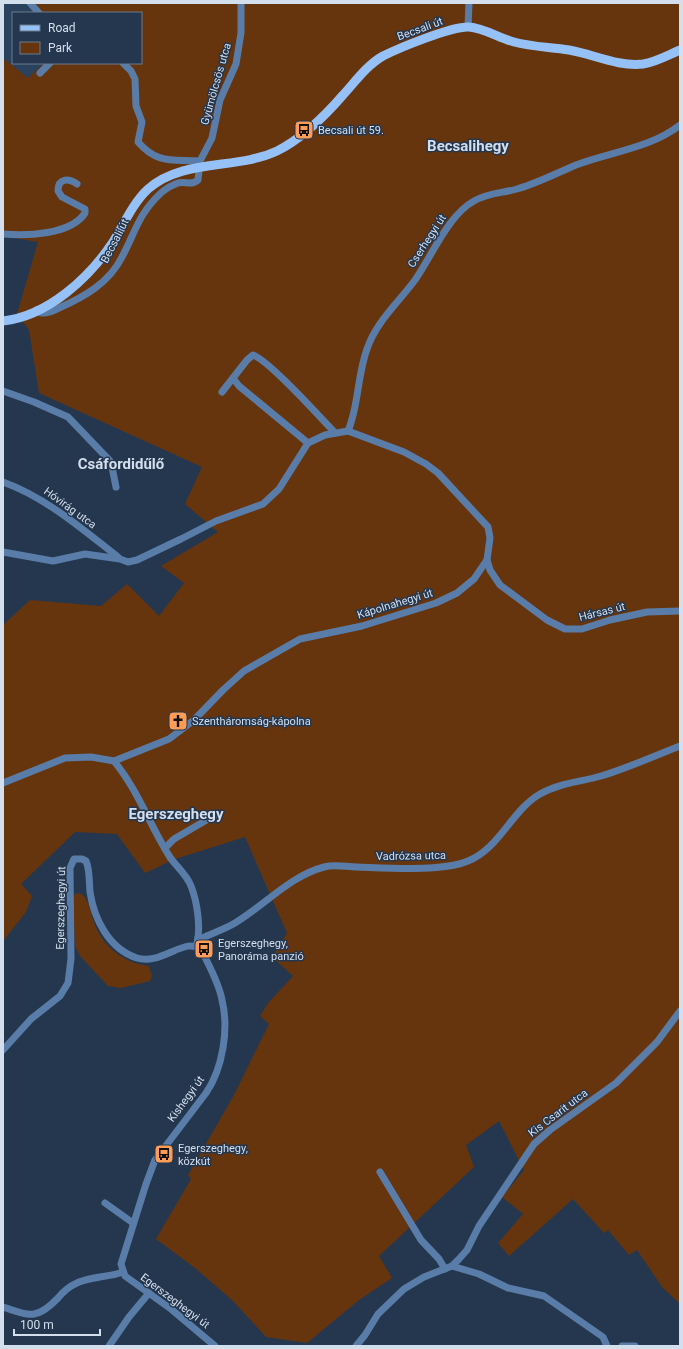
<svg xmlns="http://www.w3.org/2000/svg" width="683" height="1349" font-family="Roboto,sans-serif">
<style>
.built{fill:#2b425e}
.green{fill:#66350e}
.lines{fill:none;stroke-linecap:round;stroke-linejoin:round}
.minor{stroke:#597da8;stroke-width:7}
.major{stroke:#96c1f6;stroke-width:9}
.labels{text-anchor:middle;dominant-baseline:central;stroke-width:3;stroke-linejoin:round;paint-order:stroke}
.street-label{font-size:11px;fill:#d4dfee;stroke:#25374e}
.poi-label{font-size:11px;fill:#d4dfee;stroke:#25374e;text-anchor:start}
.district-label{font-size:15px;font-weight:bold;fill:#d4dfee;stroke:#25374e}
</style>
<rect width="100%" height="100%" fill="#25374e"/>
<path class="built" d="M3,3H26L35,13H13V63H44L28,78L3,58Z"/>
<g class="green">
<path d="M26,3H680V1304L662,1287L637,1250L629,1255L608,1230L604,1233L573,1199L509,1256L498,1243L523,1214L502,1197L524,1170L499,1121L466,1145L474,1167L379,1256L392,1278L359,1300L307,1343L266,1337L232,1300L195,1268L156,1239L191,1179L188,1175L234,1095L269,1024L260,1016L269,1002L293,976L272,957L287,933L245,837L175,859L145,873L117,834L75,832L21,884L32,896L26,912L3,941V625L30,600L101,606L127,584L159,616L184,583L161,566L218,532L185,504L202,467L39,393L29,330L17,314L38,242L3,236V58L28,78L44,63H141V13H35Z"/>
<path d="M79,893C90,898 90,912 94,922C102,947 124,963 149,966L152,976L150,981L121,988L108,986L80,956L75,946L73,898L75,894Z"/>
</g>
<g class="lines">
<g class="minor">
<path d="M30,3L39,13"/>
<path d="M468,27L469,3"/>
<path d="M123,63L131,71L135,79L136,106L142,122L138,142C158,165 173,159 200,161"/>
<path d="M40,73L50,63"/>
<path d="M3,234C26,236 71,235 85,213V209L62,197L58,191C58,178 68,178 77,184"/>
<path d="M36,310C41,316 53,311 59,308C84,297 109,283 122,257C136,231 138,214 162,192C167,188 172,185 178,183C185,181 192,186 198,180L200,161L212,138L220,100L236,64L241,33V3"/>
<path d="M233,378L239,386L308,443"/>
<path d="M3,391L34,402L68,417L111,462L116,487"/>
<path d="M222,392L247,360L253,355C269,360 321,418 335,433"/>
<path d="M348,431C359,405 357,376 367,349C376,322 398,303 415,280C432,256 448,215 474,201C487,193 503,193 517,189C538,183 557,173 576,165C610,152 651,148 680,125"/>
<path d="M3,482C47,498 82,529 118,557"/>
<path d="M3,552L53,561L85,554L120,559L128,562L137,560L181,539L216,521L263,504L279,489L308,443L325,435L348,431L404,452L426,464L438,473L488,527L490,538L487,560L474,579L457,593L436,603L362,626L300,639L244,671L223,690L194,720L169,739L114,761"/>
<path d="M487,560L490,570L500,585L547,620L565,629H582L610,620L647,612L680,611"/>
<path d="M3,783L65,758L91,757L114,761C137,789 149,823 168,854C174,865 186,873 191,886C197,901 201,927 197,943"/>
<path d="M165,848L174,839L215,815"/>
<path d="M198,938H202C213,933 225,929 235,923C265,905 290,876 324,867C335,864 346,867 357,867C387,868 442,872 468,861C499,849 512,810 540,794C559,783 581,782 601,776C628,768 654,756 680,746"/>
<path d="M3,1050L31,1019L60,996L68,983L71,959L70,868L74,859H82L86,861C90,870 89,882 90,892C94,919 109,949 137,958C162,966 187,934 202,951C209,966 219,983 222,1000C229,1029 223,1068 206,1093L155,1160L146,1184L121,1264L125,1276L171,1309L215,1346"/>
<path d="M380,1172L421,1240L439,1259L445,1269"/>
<path d="M105,1203L133,1223"/>
<path d="M452,1266L479,1274L508,1288L544,1296L603,1337L607,1346"/>
<path d="M3,1307C30,1316 37,1320 58,1298C63,1292 68,1287 75,1284C90,1276 107,1278 123,1272"/>
<path d="M109,1346L129,1317L149,1293"/>
<path d="M356,1346L365,1335L378,1314L404,1289L424,1277L452,1266L459,1259L467,1250L479,1226L534,1144L550,1130L616,1083L657,1042L680,1011"/>
<path d="M622,1346H635"/>
</g>
<path class="major" d="M3,321C48,316 89,278 113,242C124,224 133,203 148,189C183,158 237,170 277,151C303,138 324,117 343,95C355,82 367,65 383,56C399,48 452,26 469,27C484,28 499,38 514,42C532,47 551,47 569,50C593,54 618,67 643,64C656,62 668,55 680,50"/>
</g>
<defs>
<g id="bus-square" transform="scale(1)"><rect x="-9" y="-9" width="18" height="18" rx="4" fill="#fd9c56" stroke="#25374e"/><path d="M-5-6H5V4H4V6H2V4H-2V6H-4V4H-5ZM-3.5-4V0h7V-4ZM-3.5 1.2v1.5H-2V1.2ZM2 1.2v1.5H3.5V1.2Z" fill="#111"/></g>
<g id="church-square" transform="scale(1)"><rect x="-9" y="-9" width="18" height="18" rx="4" fill="#fd9c56" stroke="#25374e"/><path d="M-1.2-6h2.4v3.5h3.3v2.4h-3.3V6h-2.4V-.1h-3.3v-2.4h3.3Z" fill="#111"/></g>
</defs>
<g fill-rule="evenodd">
<use href="#bus-square" x="304" y="130"/>
<use href="#church-square" x="178" y="721"/>
<use href="#bus-square" x="204" y="949"/>
<use href="#bus-square" x="164" y="1154"/>
</g>
<g class="labels">
<g class="street-label">
<text transform="translate(420 29) rotate(-20)">Becsali út</text>
<text transform="translate(216 84) rotate(-74)">Gyümölcsös utca</text>
<text transform="translate(115 241) rotate(-63)">Becsali út</text>
<text transform="translate(427 241) rotate(-57)">Cserhegyi út</text>
<text transform="translate(70 508) rotate(36)">Hóvirág utca</text>
<text transform="translate(395 604) rotate(-17)">Kápolnahegyi út</text>
<text transform="translate(602 612) rotate(-14)">Hársas út</text>
<text transform="translate(411 856) rotate(-1)">Vadrózsa utca</text>
<text transform="translate(61 908) rotate(-89)">Egerszeghegyi út</text>
<text transform="translate(186 1099) rotate(-54)">Kishegyi út</text>
<text transform="translate(558 1113) rotate(-37)">Kis Csarit utca</text>
<text transform="translate(175 1301) rotate(37)">Egerszeghegyi út</text>
</g>
<g class="poi-label">
<text x="318" y="130">Becsali út 59.</text>
<text x="192" y="721">Szentháromság-kápolna</text>
<text x="218" y="943">Egerszeghegy,<tspan x="218" dy="13">Panoráma panzió</tspan></text>
<text x="178" y="1148">Egerszeghegy,<tspan x="178" dy="13">közkút</tspan></text>
</g>
<g class="district-label">
<text x="468" y="146">Becsalihegy</text>
<text x="121" y="464">Csáfordidűlő</text>
<text x="176" y="814">Egerszeghegy</text>
</g>
</g>
<rect width="683" height="1349" fill="none" stroke="#d4dfee" stroke-width="8"/>
<rect x="12" y="12" width="130" height="52" fill="#25374e" stroke="#6b7a8e"/>
<rect x="20" y="25" width="20" height="6" fill="#96c1f6" stroke="#6b7a8e"/>
<text x="48" y="32" font-size="12" fill="#d4dfee">Road</text>
<rect x="20" y="42" width="20" height="12" fill="#66350e" stroke="#6b7a8e"/>
<text x="48" y="52" font-size="12" fill="#d4dfee">Park</text>
<path d="M14 1329v6h86v-6" fill="none" stroke="#d4dfee" stroke-width="2"/>
<text x="20" y="1329" font-size="12" fill="#d4dfee" stroke="#25374e" stroke-width="3" paint-order="stroke">100 m</text>
</svg>
